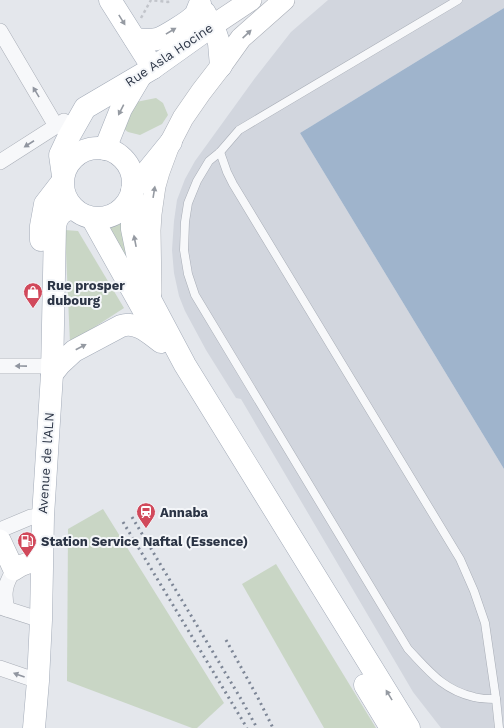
<svg xmlns="http://www.w3.org/2000/svg" width="504" height="728" font-family="'Work Sans',sans-serif">
<style>
.built{fill:#d2d6de}
.green{fill:#c9d6c5}
.water{fill:#9fb4cc}
.lines{fill:none;stroke-linecap:round;stroke-linejoin:round}
.lane-casing{stroke:#a9aeb7;stroke-width:9}
.street-casing{stroke:#a9aeb7;stroke-width:16}
.secondary-casing{stroke:#a9aeb7;stroke-width:22}
.primary-casing{stroke:#a3abb8;stroke-width:23}
.path{stroke:#c2c5cb;stroke-width:2.5;stroke-dasharray:3 3;stroke-linecap:butt}
.lane{stroke:#f7f8fa;stroke-width:8}
.street{stroke:#f7f8fa;stroke-width:15}
.secondary{stroke:#fff;stroke-width:21}
.primary{stroke:#fff;stroke-width:22}
.rail{stroke:#7d8696;stroke-width:3;stroke-dasharray:2 4;stroke-linecap:butt}
.oneway{fill:#959aa2}
.oneway2{fill:#9196a0}
.labels{text-anchor:middle;dominant-baseline:central;stroke-width:4;stroke-linejoin:round;paint-order:stroke}
.street-label{font-size:13px;fill:#2b3445;stroke:#f4f6f9}
.poi-label{font-size:13px;font-weight:bold;fill:#2b3445;stroke:#f4f6f9;text-anchor:start}
</style>
<rect width="100%" height="100%" fill="#e4e7ec"/>
<path class="built" d="M328,0H504V8L300,133L504,469V728H441L413,692L241,399L236,398L206,350L185,311L179,296L174,273L172,250L174,221L177,200L185,179L195,161L255,78L291,32Z"/>
<g class="green">
<path d="M156,98L163,103L168,115L162,124L140,135L128,132L120,126L136,102Z"/>
<path d="M127,222L134,272L107,226Z"/>
<path d="M65,230L78,231L124,308L70,343Z"/>
<path d="M103,509L224,703L197,728H192L67,681L68,529Z"/>
<path d="M276,564L376,728H324L242,584Z"/>
</g>
<path class="water" d="M504,8V469L300,133Z"/>
<g class="lines">
<g class="lane-casing">
<g id="lane">
<path d="M458,0L239,130L220,152L209,161L197,181L188,203L185,222L184,250L188,274L195,295L408,649C429,671 443,690 474,697C481,699 489,699 496,699"/>
<path d="M220,152L227,172L233,184L460,559L474,591L485,623L496,699L499,728"/>
</g>
</g>
<g class="street-casing">
<g id="street">
<path d="M0,31L56,126"/>
<path d="M0,162L64,121"/>
<path d="M0,366H41"/>
<path d="M0,530L31,517L43,516"/>
<path d="M0,607L41,620"/>
<path d="M7,609C3,593 5,584 14,570"/>
<path d="M0,668L38,681"/>
</g>
</g>
<g class="secondary-casing">
<g id="secondary">
<path d="M212,26L251,0"/>
<path d="M151,293L150,230L151,214L155,186L159,172L169,145L183,118L201,92L221,66L241,38L284,0"/>
<path d="M0,540L14,570C24,563 30,562 42,562"/>
</g>
</g>
<g class="primary-casing">
<g id="primary">
<path d="M110,0L153,68"/>
<path d="M205,13L216,34L219,43L221,66"/>
<path d="M135,39C142,40 149,41 157,39C164,37 190,21 195,15C197,12 198,8 200,4"/>
<path d="M171,142L132,190V229L140,268L151,301L185,365L409,728"/>
<circle cx="98" cy="183" r="35"/>
<path d="M105,149L121,109L140,77"/>
<path d="M63,176L60,155L68,138L85,108L153,68L212,26"/>
<path d="M92,218L144,311"/>
<path d="M41,240V226L45,204L62,182"/>
<path d="M52,374L60,364L74,351L121,326C137,321 149,333 161,342"/>
<path d="M365,685L391,728"/>
<path d="M34,728L38,681L41,620L43,516L52,374L55,226C57,215 62,211 73,208"/>
</g>
</g>
<path class="path" d="M141,18L151,0L168,2L171,0"/>
<use href="#lane" class="lane"/>
<use href="#street" class="street"/>
<use href="#secondary" class="secondary"/>
<use href="#primary" class="primary"/>
<g class="rail">
<path d="M132,517L241,699L257,728"/>
<path d="M123,522L247,728"/>
<path d="M226,640L258,698L273,728"/>
</g>
</g>
<defs><path id="oneway-solid" d="M-6-.8H1V-3.2L6.5 0L1 3.2V.8H-6Z"/></defs>
<g class="oneway">
<use href="#oneway-solid" transform="translate(122 20) rotate(58)"/>
<use href="#oneway-solid" transform="translate(171 31) rotate(-31)"/>
<use href="#oneway-solid" transform="translate(247 34) rotate(-43)"/>
<use href="#oneway-solid" transform="translate(121 110) rotate(117)"/>
<use href="#oneway-solid" transform="translate(154 192) rotate(-81)"/>
<use href="#oneway-solid" transform="translate(135 241) rotate(-101)"/>
<use href="#oneway-solid" transform="translate(81 347) rotate(-28)"/>
<use href="#oneway-solid" transform="translate(389 695) rotate(-121)"/>
</g>
<g class="oneway2">
<use href="#oneway-solid" transform="translate(36 92) rotate(-121)"/>
<use href="#oneway-solid" transform="translate(29 144) rotate(147)"/>
<use href="#oneway-solid" transform="translate(21 366) rotate(-179)"/>
<use href="#oneway-solid" transform="translate(19 675) rotate(-160)"/>
</g>
<defs>
<g id="shop-pin" transform="scale(1)"><path d="M0 17L-7.5 6A9.5 9.5 0 1 1 7.5 6Z" fill="#d1495b" stroke="#f4f6f9"/><path d="M-5-2.5h2.3a2.7 3.5 0 0 1 5.4 0H5L5.5 6h-11ZM-1.5-2.5h3a1.5 2.3 0 0 0-3 0Z" fill="#fff"/></g>
<g id="station-pin" transform="scale(1)"><path d="M0 17L-7.5 6A9.5 9.5 0 1 1 7.5 6Z" fill="#d1495b" stroke="#f4f6f9"/><path d="M-3-6H3Q5-6 5-4V2Q5 4 3 4L4.5 6H3L1.5 4h-3L-3 6H-4.5L-3 4Q-5 4-5 2V-4Q-5-6-3-6ZM-3.5-4v3h7v-3ZM-3.5 1v1.5H-2V1ZM2 1v1.5H3.5V1Z" fill="#fff"/></g>
<g id="fuel-pin" transform="scale(1)"><path d="M0 17L-7.5 6A9.5 9.5 0 1 1 7.5 6Z" fill="#d1495b" stroke="#f4f6f9"/><path d="M-5.5-6h7V0h2V4h1.3V-2.5L3-4.5l.8-.8L6-3V5H2.5V1h-1V6h-7ZM-4.2-4.7v3.2H.2V-4.7Z" fill="#fff"/></g>
</defs>
<g fill-rule="evenodd">
<use href="#shop-pin" x="33" y="292"/>
<use href="#station-pin" x="146" y="512"/>
<use href="#fuel-pin" x="27" y="541"/>
</g>
<g class="labels">
<g class="street-label">
<text transform="translate(169 55) rotate(-34)">Rue Asla Hocine</text>
<text transform="translate(46 463) rotate(-86)">Avenue de l'ALN</text>
</g>
<g class="poi-label">
<text x="47" y="285">Rue prosper<tspan x="47" dy="15">dubourg</tspan></text>
<text x="160" y="512">Annaba</text>
<text x="41" y="541">Station Service Naftal (Essence)</text>
</g>
</g>
</svg>
